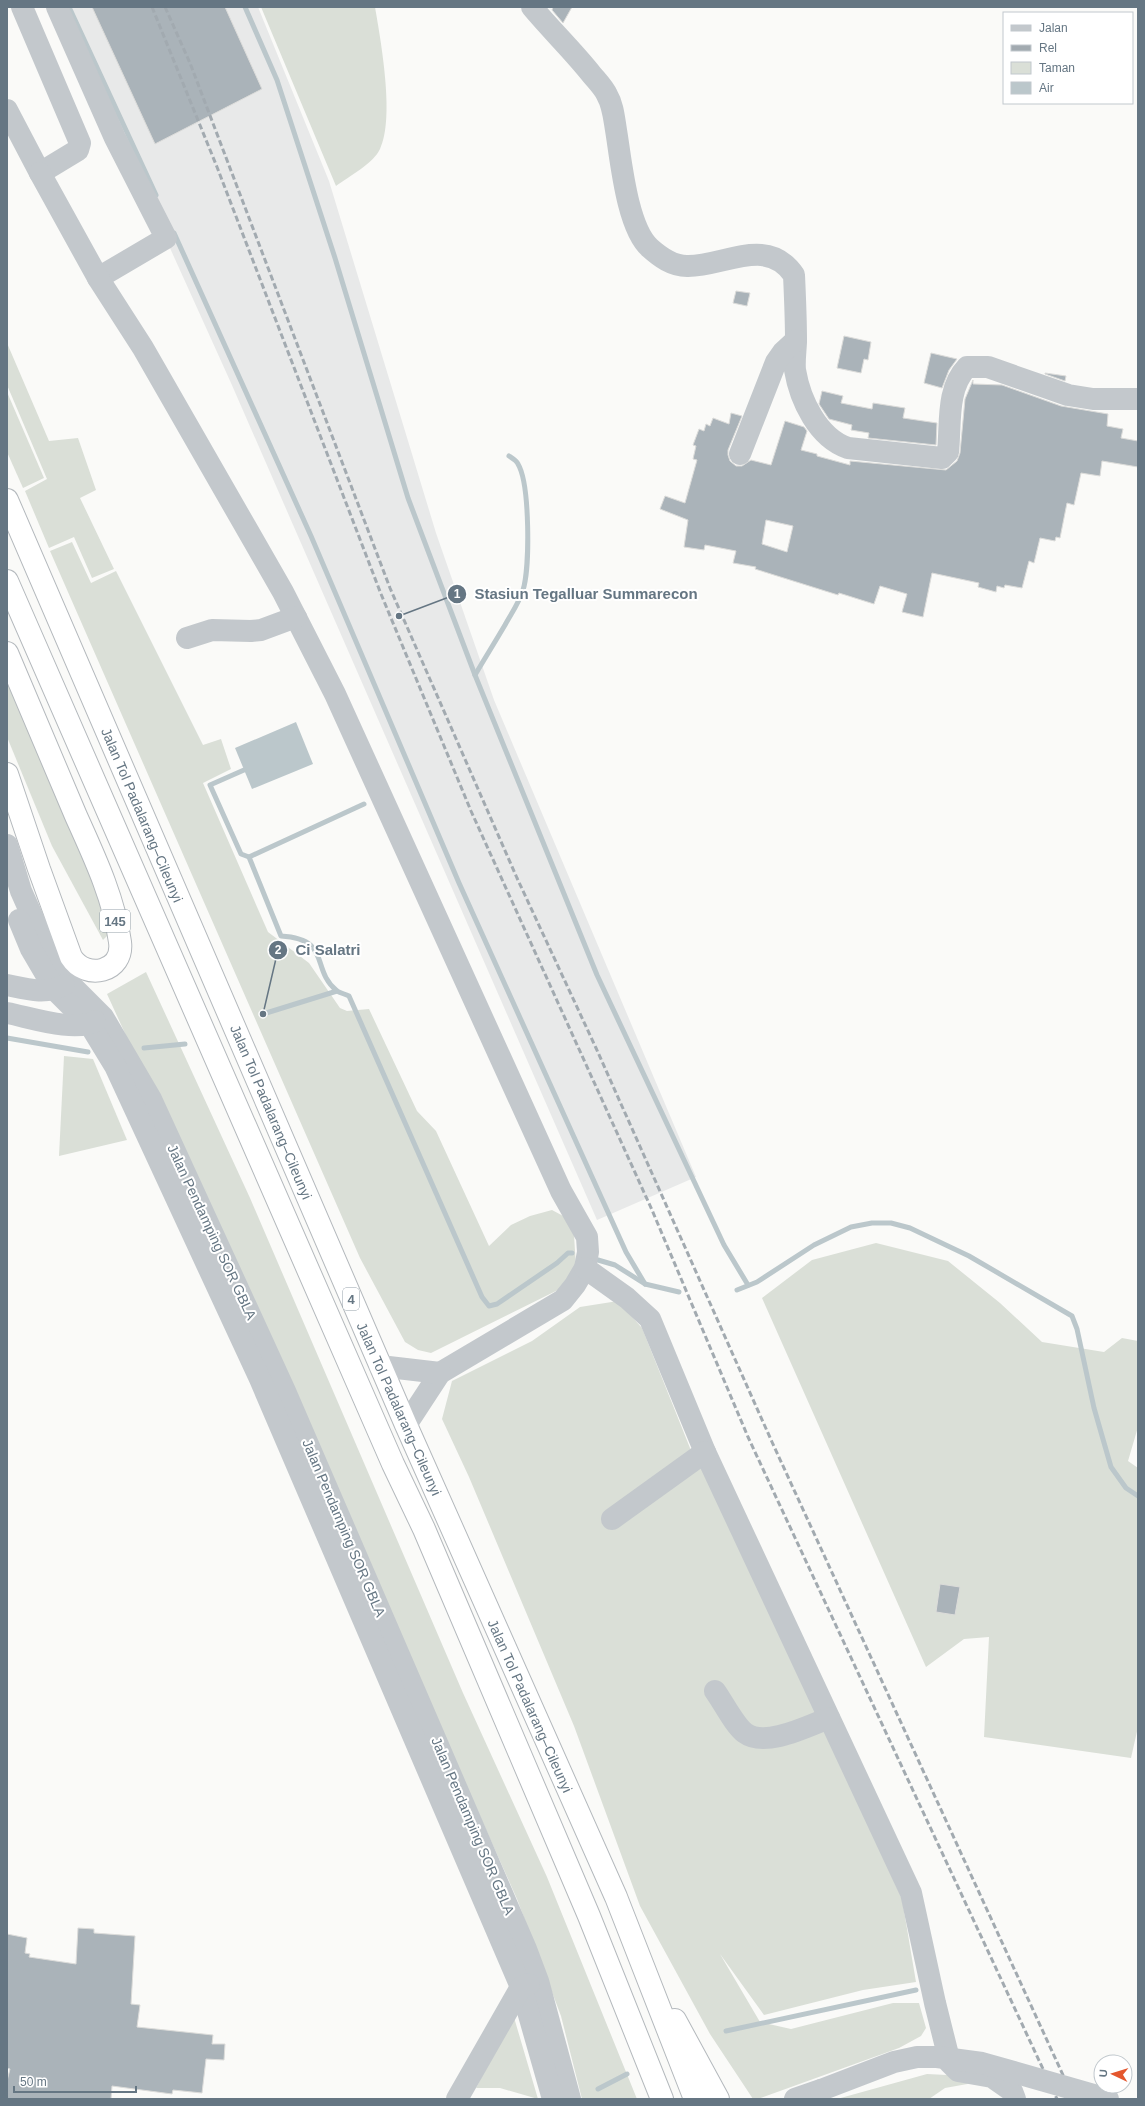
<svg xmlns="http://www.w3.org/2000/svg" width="1145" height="2106" viewBox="0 0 1145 2106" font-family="Arial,sans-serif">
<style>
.built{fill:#e8e9e9}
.green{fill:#dadfd7}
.water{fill:#bbc7cb}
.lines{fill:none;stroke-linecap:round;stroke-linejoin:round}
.stream{stroke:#bbc7cb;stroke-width:5}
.building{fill:#aab3b9;stroke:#dcdcda;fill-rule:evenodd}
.highway-casing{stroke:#b4b9bd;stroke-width:24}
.minor{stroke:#c3c8cc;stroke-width:22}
.highway{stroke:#fff;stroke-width:22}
.rail{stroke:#a2aab0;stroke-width:3;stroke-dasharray:6 3;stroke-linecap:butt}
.minor-bridge{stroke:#c3c8cc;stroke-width:22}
.labels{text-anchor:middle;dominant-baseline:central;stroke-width:4;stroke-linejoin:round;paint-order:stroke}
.shield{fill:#fff;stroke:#939fa8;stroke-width:1}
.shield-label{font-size:13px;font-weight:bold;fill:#657683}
.street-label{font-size:14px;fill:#657683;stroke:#fff}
.leader{fill:none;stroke:#657683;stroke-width:1.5}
.callout-dot{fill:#657683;stroke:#fff;stroke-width:1.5}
.mark-label{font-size:12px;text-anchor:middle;font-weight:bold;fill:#fff}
.callout-label{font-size:15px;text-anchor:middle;font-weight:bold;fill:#657683;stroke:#fff;stroke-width:4;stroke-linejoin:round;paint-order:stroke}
</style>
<rect width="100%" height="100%" fill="#fafaf8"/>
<polygon class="built" points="61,7 258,7 329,181 436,533 494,700 696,1177 597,1220 231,383"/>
<g class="green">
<path d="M261 7H375C381 42 395 118 380 149 374 163 348 177 336 186Z"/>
<polygon points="7,343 49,441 78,438 96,490 80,498 114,569 92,578 74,537 49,548 25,491 47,479 7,385"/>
<polygon points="7,392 44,478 23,488 7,452"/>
<polygon points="72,542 91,583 116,571 203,745 221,739 231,769 203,783 268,932 309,963 340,1008 347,1011 369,1009 417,1111 436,1131 489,1246 511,1225 530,1216 552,1210 565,1217 574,1235 576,1267 558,1290 431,1353 418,1350 405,1342 360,1258 50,551"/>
<polygon points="7,673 102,901 108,935 103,940 52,846 7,737"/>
<polygon points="146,972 250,1198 463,1693 547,1877 637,2099 582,2099 561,2016 517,1899 335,1492 107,994"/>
<polygon points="64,1056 93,1059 127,1140 59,1156"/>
<polygon points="876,1243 948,1261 1000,1303 1042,1342 1104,1352 1122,1338 1138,1341 1138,1427 1128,1461 1138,1468 1138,1727 1131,1758 984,1737 989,1637 964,1639 926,1667 762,1298 812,1260"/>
<polygon points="618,1301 642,1328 690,1448 733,1526 902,1899 916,1982 863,1990 764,2015 720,1954 760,2022 791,2029 893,2003 919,2003 926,2028 921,2036 899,2048 758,2099 753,2099 710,2034 640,1906 574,1726 469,1477 442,1419 452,1381 532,1341 580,1307"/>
<polygon points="513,2014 538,2099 500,2088 476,2088"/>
<polygon points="927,2074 947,2075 973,2083 945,2088 929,2099 837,2099"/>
</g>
<polygon class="water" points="296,722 313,764 252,789 235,748"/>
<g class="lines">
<g class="stream">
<polyline points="69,7 156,195"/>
<polyline points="245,7 277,80 335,258 408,498 475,675 597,975 724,1245 748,1285"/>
<polyline points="174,233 311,536 459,883 626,1252 645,1284"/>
<path d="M475 675C485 658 495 642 505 625 511 614 519 603 523 590 530 568 530 484 518 464 517 461 512 458 509 456"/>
<polyline points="244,770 210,785 241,854 249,857"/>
<path d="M364 804 249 857 281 936C332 939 310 969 337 991 340 993 345 994 349 996L482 1297 489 1306 497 1304 557 1263 568 1253H572"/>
<polyline points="263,1014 337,991"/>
<polyline points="7,1038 88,1052"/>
<polyline points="144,1048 185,1044"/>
<polyline points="598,1260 615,1265 645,1284 679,1292"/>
<polyline points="737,1290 757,1282 814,1245 851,1227 872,1223 891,1223 910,1228 969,1256 1072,1316 1077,1329 1094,1408 1111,1467 1126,1488 1138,1496"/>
<polyline points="726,2031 916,1990"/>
<polyline points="598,2089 627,2074"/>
</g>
</g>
<g class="building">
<polygon points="92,7 225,7 262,89 155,144"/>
<polygon points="553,7 572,7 563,23 552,10"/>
<polygon points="736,291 750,293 747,306 733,303"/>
<polygon points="844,336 871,342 868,360 864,359 861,373 837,368"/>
<polygon points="931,353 957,359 949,370 942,388 924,383"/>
<polygon points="1045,373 1066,376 1065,381 1045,374"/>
<path d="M973 380V384L1002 385 1061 406 1108 414 1107 426 1123 429 1121 438 1138 441V467L1102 461 1100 476 1081 473 1074 505 1067 503 1060 538 1056 537 1055 541 1040 538 1034 563 1029 561 1022 588 1005 585 1004 588 997 586 996 592 978 587 979 583 932 573 923 617 902 612 907 594 880 586 874 604 839 593 838 595 755 569 756 567 733 563 736 551 705 545 704 550 684 547 688 520 660 509 665 496 685 503 697 460 693 459 696 446 693 445 699 429 704 431 706 424 710 426 713 418 729 424 731 413 742 416 728 450V455L730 461 736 466H742L751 460 771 465 785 421 804 427 807 431 801 450 817 454V456L850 465V461L946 470 957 461 960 453 965 399ZM766 520 793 526 787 552 762 544Z"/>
<polygon points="822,391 843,396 841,403 872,409 873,403 905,408 903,418 937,423 936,445 868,438 869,433 851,430 852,425 829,419 819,404"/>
<polygon points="940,1584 960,1587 955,1615 936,1612"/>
<polygon points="78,1928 94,1929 94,1933 135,1936 131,2004 140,2005 137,2027 213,2035 212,2044 225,2044 224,2060 206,2059 202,2093 173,2090 172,2094 112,2086 111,2099 7,2099 7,2081 10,2069 7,2068 7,1934 27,1938 25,1953 30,1954 29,1957 76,1964"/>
</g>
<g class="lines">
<defs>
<g id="highway">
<polyline points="7,500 406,1425 616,1897 695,2099"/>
<polyline points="7,581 393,1464 424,1529 589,1916 662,2099"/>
<path d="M7 653C30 708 53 762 76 816 94 856 114 898 120 942 124 972 86 981 71 957L39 869 7 774"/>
<polyline points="675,2020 718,2099"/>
</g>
</defs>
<use href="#highway" class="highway-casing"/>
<g class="minor">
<polyline points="57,7 115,138 166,238 98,278"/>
<path d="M532 7C552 31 574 52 592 75 597 81 604 88 607 95 613 105 614 118 616 130 621 160 627 228 650 248 660 257 672 266 687 266 723 267 767 235 794 275 795 297 796 318 796 340 796 349 794 360 795 370 800 400 818 438 848 448L942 458 948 452C951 424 946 389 967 367H988L1068 395 1093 399H1138"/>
<polyline points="7,110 40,173 78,150 80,143 22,7"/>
<polyline points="40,173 98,278 143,348 283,592 335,694 561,1191 587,1237 588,1252 585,1268 575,1285 563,1300 440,1373 406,1425"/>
<polyline points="740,454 776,362 783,352 796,340"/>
<polyline points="187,638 212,630 251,631 261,630 296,617"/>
<polyline points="7,845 21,891 41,936 55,962 68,982 103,1017 151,1099 285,1391 526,1949 538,1981 570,2099"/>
<polyline points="19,920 31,949 55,990 90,1025 115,1066 260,1379 521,1987 553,2099"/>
<path d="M7 985C26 989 46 995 64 985"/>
<path d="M7 1013C29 1017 76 1033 95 1021"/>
<polyline points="585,1268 627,1298 650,1319 705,1452 911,1893 935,2003 950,2063 958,2071 992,2077 1012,2091 1015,2099"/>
<polyline points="380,1366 440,1373"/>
<polyline points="612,1519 705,1452"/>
<path d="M715 1691C723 1702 735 1726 745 1733 765 1748 808 1726 829 1718"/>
<polyline points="457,2099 521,1987 529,1984"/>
<polyline points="795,2099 821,2090"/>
</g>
<use href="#highway" class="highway"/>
<g class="rail">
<polyline points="152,7 217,167 381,594 471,811 652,1210 748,1437 1057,2099"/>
<polyline points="165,7 190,63 390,588 517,878 596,1048 772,1442 1074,2099"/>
</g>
<polyline class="minor-bridge" points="821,2090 894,2062 917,2057 937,2057 982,2063 1108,2099"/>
</g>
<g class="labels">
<g class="shield">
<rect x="100" y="910" width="30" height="22" rx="3"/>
<rect x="343" y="1288" width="16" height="22" rx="3"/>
</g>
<g class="shield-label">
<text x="115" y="921">145</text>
<text x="351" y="1299">4</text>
</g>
<g class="street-label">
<text transform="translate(142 815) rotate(67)">Jalan Tol Padalarang–Cileunyi</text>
<text transform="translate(271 1112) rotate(67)">Jalan Tol Padalarang–Cileunyi</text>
<text transform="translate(212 1232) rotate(65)">Jalan Pendamping SOR GBLA</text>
<text transform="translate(399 1409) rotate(66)">Jalan Tol Padalarang–Cileunyi</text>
<text transform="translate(344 1528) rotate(67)">Jalan Pendamping SOR GBLA</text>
<text transform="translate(530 1706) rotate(66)">Jalan Tol Padalarang–Cileunyi</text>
<text transform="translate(473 1826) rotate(67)">Jalan Pendamping SOR GBLA</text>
</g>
</g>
<path class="leader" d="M399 616L457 594M263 1014L278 950"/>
<g class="callout-dot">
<circle cx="399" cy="616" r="4"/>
<circle cx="263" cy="1014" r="4"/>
<circle cx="457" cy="594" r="10"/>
<circle cx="278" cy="950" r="10"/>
</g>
<g class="mark-label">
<text x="457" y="598">1</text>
<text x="278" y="954">2</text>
</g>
<g class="callout-label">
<text x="586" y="599">Stasiun Tegalluar Summarecon</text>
<text x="328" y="955">Ci Salatri</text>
</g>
<rect width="1145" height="2106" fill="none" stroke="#657683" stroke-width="16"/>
<rect x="1003" y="12" width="130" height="92" fill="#ffffff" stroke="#c1c8cd"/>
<rect x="1011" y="25" width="20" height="6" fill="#c3c8cc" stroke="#c1c8cd"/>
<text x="1039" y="32" font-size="12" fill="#657683">Jalan</text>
<rect x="1011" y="45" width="20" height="6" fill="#a2aab0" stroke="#c1c8cd"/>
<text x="1039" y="52" font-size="12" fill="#657683">Rel</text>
<rect x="1011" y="62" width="20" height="12" fill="#dadfd7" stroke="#c1c8cd"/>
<text x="1039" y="72" font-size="12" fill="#657683">Taman</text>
<rect x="1011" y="82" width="20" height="12" fill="#bbc7cb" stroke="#c1c8cd"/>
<text x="1039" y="92" font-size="12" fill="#657683">Air</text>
<g transform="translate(1113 2074) rotate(274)"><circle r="19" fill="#ffffff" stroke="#c1c8cd"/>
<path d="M0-3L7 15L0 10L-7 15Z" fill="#e4572e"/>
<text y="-6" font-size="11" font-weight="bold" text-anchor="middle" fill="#657683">U</text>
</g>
<path d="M14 2086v6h122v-6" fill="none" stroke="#657683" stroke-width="2"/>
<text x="20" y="2086" font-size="12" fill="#657683" stroke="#ffffff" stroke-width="3" paint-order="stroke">50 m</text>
</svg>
